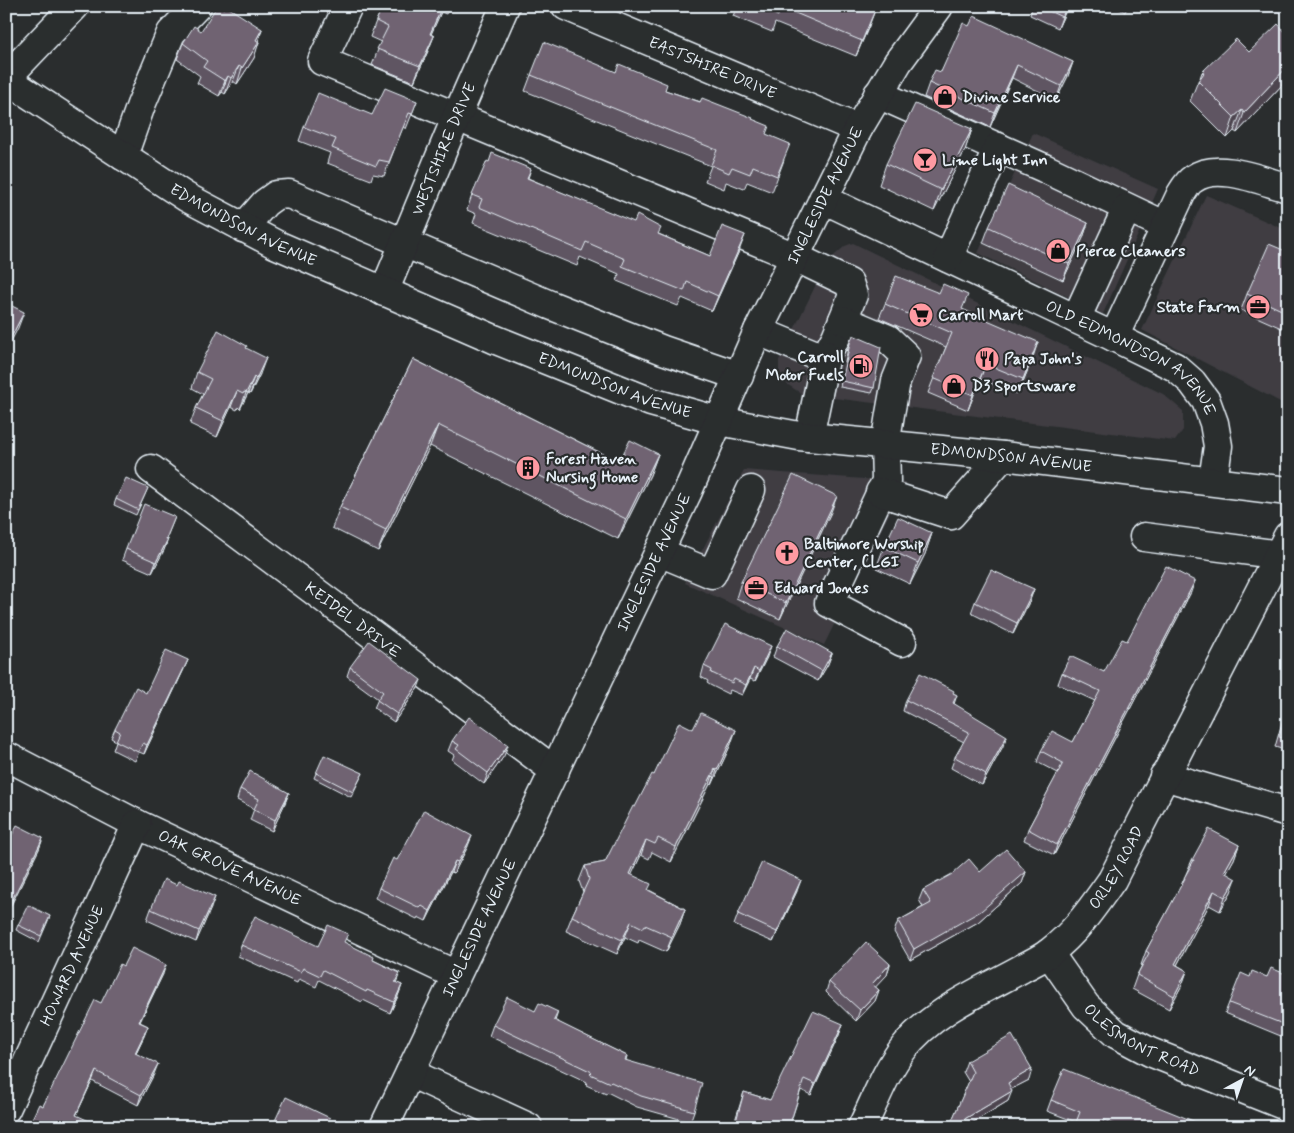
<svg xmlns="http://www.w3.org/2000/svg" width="1294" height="1133" viewBox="0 0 1294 1133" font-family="Mynerve,sans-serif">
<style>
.built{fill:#3f3d42}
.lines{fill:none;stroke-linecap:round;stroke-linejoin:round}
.minor-casing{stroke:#e8f1f8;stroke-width:31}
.major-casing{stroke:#e8f1f8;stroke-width:31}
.minor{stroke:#2a2d2e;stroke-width:28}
.major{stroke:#2a2d2e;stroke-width:28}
.wall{fill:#5f5562;stroke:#e8f1f8}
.shaded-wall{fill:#4e4550;stroke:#e8f1f8}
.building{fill:#6f6372;stroke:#e8f1f8}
.labels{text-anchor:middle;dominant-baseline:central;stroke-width:4.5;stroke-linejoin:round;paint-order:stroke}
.street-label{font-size:16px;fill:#e8f1f8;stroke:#2a2d2e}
.poi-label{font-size:16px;font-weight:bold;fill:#e8f1f8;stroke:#2a2d2e;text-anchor:start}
</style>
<rect width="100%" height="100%" fill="#2a2d2e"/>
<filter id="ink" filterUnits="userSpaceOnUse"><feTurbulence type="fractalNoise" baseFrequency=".02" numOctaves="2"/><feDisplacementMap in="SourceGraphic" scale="10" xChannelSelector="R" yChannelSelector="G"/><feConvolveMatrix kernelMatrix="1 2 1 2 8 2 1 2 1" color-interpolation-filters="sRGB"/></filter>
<g filter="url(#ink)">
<g class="built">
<polygon points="1033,133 1158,189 1103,314 978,253"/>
<polygon points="1206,195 1288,231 1288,406 1142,330"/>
<polygon points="853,243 1163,394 1183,411 1183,430 1175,441 802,394 779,379 779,360 827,262 845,246"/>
<polygon points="744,470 905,482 824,645 685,583"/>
</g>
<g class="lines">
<defs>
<g id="minor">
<polyline points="348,6 322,61 795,257 849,283 853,295 836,337 826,355 814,354 758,331"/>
<path id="s1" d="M566 6 858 129"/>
<polyline points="6,78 75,6"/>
<polyline points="878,94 1044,168 1166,226"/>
<polyline points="123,156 141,105 171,33 197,6"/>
<path id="s2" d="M823 199 1114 337 1175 367 1192 382 1206 401 1214 423 1218 446 1213 481"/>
<polyline points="243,228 265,203 276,195 289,194 550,305 663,350 739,376"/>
<polyline points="948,258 998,147"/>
<path id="s3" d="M384 292 456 118 505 6"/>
<polyline points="1076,319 1127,208"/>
<polyline points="843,320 888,339 906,356 896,381 890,414 885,445 886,481 829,603 902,642"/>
<path d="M1114 337 1181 194C1184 189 1188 182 1193 179 1217 161 1262 181 1288 188"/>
<polyline points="809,437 826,355"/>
<path id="s4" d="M151 469 555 771"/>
<polyline points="880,492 951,515 1003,456"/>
<polyline points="1144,537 1288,556"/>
<polyline points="659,552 712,574 751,490"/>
<path id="s5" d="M6 756 137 824 456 975"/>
<polyline points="1164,776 1288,812"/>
<path id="s6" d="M1049 953 1086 1006 1116 1034 1150 1052 1288 1107"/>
<polyline points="410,1073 528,1127"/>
<path id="s7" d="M6 1109 137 824"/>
<path id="s8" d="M862 1127C875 1101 885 1072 903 1049 931 1012 981 991 1021 969 1031 963 1042 959 1050 952 1076 932 1093 907 1112 880L1288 536"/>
</g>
<g id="major">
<path id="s9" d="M6 79 186 197 275 244 494 339 651 402 719 421 799 436 1003 456 1288 491"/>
<path id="s10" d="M384 1127 688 491 758 331 858 129 898 62 939 6"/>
</g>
</defs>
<use href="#minor" class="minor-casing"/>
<use href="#major" class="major-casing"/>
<use href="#minor" class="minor"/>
<use href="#major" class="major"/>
</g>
<g class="wall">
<polygon points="383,6 450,6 446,14 441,12 431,34 434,36 428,51 414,82 372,65 381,42 370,37 376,21"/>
<polygon points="737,6 865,6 869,26 856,56 775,23 772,32 733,16"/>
<polygon points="1033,6 1068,6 1058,28 1030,15"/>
<polygon points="1114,6 1128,6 1125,12"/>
<polygon points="969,26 1073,62 1068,76 1056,100 1012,78 990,127 924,97 929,83 941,72"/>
<polygon points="262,29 254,58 237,84 233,81 225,94 222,92 219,96 197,83 200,76 177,59 183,43 201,31"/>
<polygon points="1288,35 1288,88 1282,85 1237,133 1234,131 1227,138 1190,101 1198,81 1200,78 1202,72"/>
<polygon points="616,72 665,90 752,119 766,135 784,160 772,192 747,182 744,189 726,182 724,189 705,181 711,166 525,91 531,75"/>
<polygon points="417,101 406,129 403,127 384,176 373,174 371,180 327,163 330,153 299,141 304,127 372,115"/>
<polygon points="972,129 965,150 934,211 879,185 886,164"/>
<polygon points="531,169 528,178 710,256 739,251 712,311 682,298 678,306 617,281 619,274 580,257 577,266 473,223 476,214 467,210 472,195"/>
<polygon points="1088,223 1083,238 1063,280 983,243 989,227"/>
<polygon points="1288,252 1288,331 1241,310 1247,294"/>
<polygon points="885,304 962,310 1033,357 1018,394 980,379 968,410 928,393 946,347 879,318"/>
<polygon points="850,343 874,388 872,393 840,387 848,348"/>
<polygon points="246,348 260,374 250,394 248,393 240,409 238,407 237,410 231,407 217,437 190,424 196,408 203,394 192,388 197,372"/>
<polygon points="413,359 619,462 658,454 650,475 618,539 430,446 378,551 332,528 340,507"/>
<polygon points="148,488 136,515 114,505 116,499"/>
<polygon points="831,512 780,619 736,598 741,582"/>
<polygon points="175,517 166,539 168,539 164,550 152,573 122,560 126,549"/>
<polygon points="932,533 925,554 910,584 876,568 884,547"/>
<polygon points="1034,589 1030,600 1013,634 971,613 975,602"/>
<polygon points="1191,592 1054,855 1024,840 1028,829 1058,773 1037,762 1041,751 1073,742 1095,701 1058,684 1062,673 1104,672 1127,641"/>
<polygon points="777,646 832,653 828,664 818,681 773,657"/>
<polygon points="767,657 755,681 750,679 742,695 730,690 728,694 710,685 707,683 708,681 701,677 704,666"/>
<polygon points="188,660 184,669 144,754 139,752 135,761 113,750 116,741 111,738 115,729 146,693"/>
<polygon points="350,667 418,688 394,722 374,708 378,699 347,676"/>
<polygon points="953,693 957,695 954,704 1003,746 982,785 951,768 955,757 964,742 903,711 906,700"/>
<polygon points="1288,701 1288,751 1275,747"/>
<polygon points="693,729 731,744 712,785 710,784 671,862 652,852 649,859 641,855 631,875 649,890 685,909 680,924 666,952 639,940 638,943 625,937 617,954 566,931 572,916 583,892 579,881 585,866 605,862 654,775"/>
<polygon points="452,741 504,756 484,784 452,760 454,755 448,751"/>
<polygon points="316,773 363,773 351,797 314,778"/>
<polygon points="240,789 289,793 285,803 272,831 250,820 254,809 237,800"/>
<polygon points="12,835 43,838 39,849 8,911 6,910 6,843"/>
<polygon points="1239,845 1234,859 1226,873 1231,892 1220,911 1209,905 1177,965 1187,971 1182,985 1169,1009 1132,989 1137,975 1142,965 1141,965 1146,951 1180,888 1192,860"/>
<polygon points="468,846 454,873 451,872 426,921 418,917 417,919 375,898 379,888 397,860"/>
<polygon points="980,872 1026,872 1022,883 978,922 910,960 894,932 898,921 923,907 919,900 923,890"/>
<polygon points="177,885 211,908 196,942 147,920 151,909"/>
<polygon points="797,891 773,942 734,925 738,914"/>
<polygon points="1288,896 1288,906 1285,906"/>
<polygon points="50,916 39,942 16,930 18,925"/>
<polygon points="345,943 373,960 400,973 396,983 402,985 398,996 390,1013 363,1000 362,1002 319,980 316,987 299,979 297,983 238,956 241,945 318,946"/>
<polygon points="890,964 887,975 875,987 879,990 875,1001 856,1021 826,992 829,982"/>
<polygon points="163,974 140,1022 148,1026 144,1036 136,1053 154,1074 138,1105 92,1081 76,1115 43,1106 101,1003"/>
<polygon points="1288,975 1288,1039 1225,1013 1229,1003 1250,977 1267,977"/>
<polygon points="535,1011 558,1012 555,1021 627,1056 626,1060 694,1111 690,1122 637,1107 607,1092 606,1094 586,1085 587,1082 489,1036 493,1025"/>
<polygon points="843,1024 839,1035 811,1095 801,1090 789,1127 733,1127 744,1092 770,1100"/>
<polygon points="967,1061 1029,1080 1011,1089 1008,1101 965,1127 949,1127 969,1082 963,1072"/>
<polygon points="1051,1100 1208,1127 1074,1127 1076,1122 1047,1111"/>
</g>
<g class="shaded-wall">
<polygon points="442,6 443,6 441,12 424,50 430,34"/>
<polygon points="1067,6 1068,6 1058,28 1062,17"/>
<polygon points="875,10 869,26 856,56 862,41"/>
<polygon points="262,29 257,45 256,40"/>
<polygon points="434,36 428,51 414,82 420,66"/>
<polygon points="259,42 254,58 237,84 242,68"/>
<polygon points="1073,62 1068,76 1056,100 1061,86"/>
<polygon points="1017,65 1012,78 990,127 995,113"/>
<polygon points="239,66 233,81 225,94 231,78"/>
<polygon points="1288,66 1288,68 1282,85 1237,133 1244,113"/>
<polygon points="228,76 222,92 219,96 225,81"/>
<polygon points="1242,110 1234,131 1227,138 1234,117"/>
<polygon points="972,129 965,150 934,211 941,190"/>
<polygon points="1088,223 1083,238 1063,280 1069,264"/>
<polygon points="745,235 739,251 712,311 718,296"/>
<polygon points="24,312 18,328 6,351 6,347"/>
<polygon points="1038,342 1033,357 1018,394 1023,379"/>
<polygon points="266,358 260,374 250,394 256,379"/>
<polygon points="986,364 980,379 968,410 973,395"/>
<polygon points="254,377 248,393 240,409 246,393"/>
<polygon points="237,391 231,407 217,437 223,421"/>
<polygon points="438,425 430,446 378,551 386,530"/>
<polygon points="658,454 650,475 618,539 626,519"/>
<polygon points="837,496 831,512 780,619 786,603"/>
<polygon points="932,533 925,554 910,584 918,563"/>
<polygon points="168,539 164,550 152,573 156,562"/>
<polygon points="1195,581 1191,592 1054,855 1057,845"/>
<polygon points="1034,589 1030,600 1013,634 1017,623"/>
<polygon points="771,646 767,657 755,681 759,671"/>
<polygon points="832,653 828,664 818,681 822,671"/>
<polygon points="188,660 184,669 144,754 147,745"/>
<polygon points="754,668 750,679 742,695 746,685"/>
<polygon points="421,680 418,688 394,722 397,714"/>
<polygon points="736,730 731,744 712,785 717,770"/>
<polygon points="1007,736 1003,746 982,785 986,774"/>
<polygon points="508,745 504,756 484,784 488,773"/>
<polygon points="715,769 710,784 671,862 676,847"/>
<polygon points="289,793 285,803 272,831 275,820"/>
<polygon points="472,836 468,846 454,873 458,862"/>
<polygon points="43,838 39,849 8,911 12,900"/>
<polygon points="646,840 641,855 625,889 630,874"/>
<polygon points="1239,845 1234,859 1219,886 1224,872"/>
<polygon points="455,861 451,872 426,921 430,911"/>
<polygon points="1026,872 1022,883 978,922 910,960 914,949"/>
<polygon points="1236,879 1231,892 1220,911 1225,897"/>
<polygon points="801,880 797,891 773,942 777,932"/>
<polygon points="1214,891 1209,905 1170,978 1175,964"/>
<polygon points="215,897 211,908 196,942 199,931"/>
<polygon points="685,909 680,924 666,952 672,937"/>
<polygon points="631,922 625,937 617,954 622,940"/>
<polygon points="890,964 887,975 868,995 872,984"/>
<polygon points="166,965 163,974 135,1031 139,1022"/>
<polygon points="1187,971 1182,985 1169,1009 1174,996"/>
<polygon points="402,985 398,996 390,1013 394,1002"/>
<polygon points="879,990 875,1001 856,1021 860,1010"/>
<polygon points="843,1024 839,1035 811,1095 815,1084"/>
<polygon points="148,1026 144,1036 131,1063 135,1053"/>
<polygon points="158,1064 154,1074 138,1105 141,1095"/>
<polygon points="1032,1069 1029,1080 1004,1093 1008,1083"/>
<polygon points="96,1071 92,1081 72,1124 76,1115"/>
<polygon points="1012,1091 1008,1101 965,1127 951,1127"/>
</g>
<g class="building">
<polygon points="217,6 219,6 224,9 226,6 262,29 256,40 259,42 242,68 239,66 231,78 228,76 225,81 203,67 207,61 183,43 194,26 201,31"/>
<polygon points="383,6 442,6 430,34 434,36 420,66 377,49 388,27 376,21"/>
<polygon points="754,6 865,6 875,10 862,41 781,7 778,16"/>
<polygon points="1038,6 1067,6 1062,17"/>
<polygon points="974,16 1073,62 1061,86 1017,65 995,113 929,83 935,70 941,72 963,23 969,26"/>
<polygon points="1278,24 1288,35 1288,66 1244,113 1242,110 1234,117 1198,81 1204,73 1202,72 1236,39 1249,52"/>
<polygon points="544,42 616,72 619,64 667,84 665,90 700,102 702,98 753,118 752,119 769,126 766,134 790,144 777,176 753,166 750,174 732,167 729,173 711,165 717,150 531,75"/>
<polygon points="385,88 417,101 412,114 409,113 389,162 379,160 376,166 332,148 336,139 304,127 318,93 372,115"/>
<polygon points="915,104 972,129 941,190 886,164"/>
<polygon points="492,153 531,169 527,178 634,222 637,215 661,228 658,234 710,256 722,226 745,235 718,296 687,282 684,291 622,266 625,259 586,242 582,251 479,207 482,199 472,195 487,161 489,162"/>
<polygon points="1008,185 1088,223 1069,264 989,227"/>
<polygon points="1269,244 1288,252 1288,313 1247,294"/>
<polygon points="896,276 939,293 943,284 968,295 962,309 1038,342 1023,379 986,364 973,395 933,378 952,333 885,304"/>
<polygon points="6,303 24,312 6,347"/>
<polygon points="218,330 247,346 246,348 266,358 256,379 254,377 246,393 244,392 243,394 237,391 223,421 196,408 211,379 197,372"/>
<polygon points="853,335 881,347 874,388 842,381 850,343"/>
<polygon points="413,359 619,462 630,440 658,454 626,519 438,425 386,530 340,507"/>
<polygon points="793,475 837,496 786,603 741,582"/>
<polygon points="126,478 148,488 138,510 116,499"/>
<polygon points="144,504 175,517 166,539 168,539 156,562 126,549"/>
<polygon points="898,517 932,533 918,563 884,547"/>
<polygon points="1166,566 1195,581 1057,845 1028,829 1063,763 1041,751 1052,731 1073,742 1100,691 1062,673 1070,656 1104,672 1122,639 1127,641"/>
<polygon points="991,570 1034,589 1017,623 975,602"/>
<polygon points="725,624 771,646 759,671 754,668 746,685 734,679 732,683 714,674 711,673 712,670 704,666"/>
<polygon points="787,628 832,653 822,671 777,646"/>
<polygon points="369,641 421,680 397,714 377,700 383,692 350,667"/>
<polygon points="166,650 188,660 147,745 143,743 138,752 116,741 120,732 115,729 136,687 146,693"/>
<polygon points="920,673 954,691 953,693 957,695 953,703 1007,736 986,774 955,757 969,732 906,700"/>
<polygon points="1288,704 1288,739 1279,737"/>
<polygon points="701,713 736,730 717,770 715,769 676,847 658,838 655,844 646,840 630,874 651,884 648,890 685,909 672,937 645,925 643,928 631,922 622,940 572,916 589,879 585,866 605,862 633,806 635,807 652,774 654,775 679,722 693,729"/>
<polygon points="469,717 508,745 488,773 456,749 459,745 452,741"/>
<polygon points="324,755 363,773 353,792 316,773"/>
<polygon points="250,771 289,793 275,820 254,809 259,799 240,789"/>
<polygon points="424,810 472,836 458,862 455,861 430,911 422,906 420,908 379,888 393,858 397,860"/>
<polygon points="17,825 43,838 12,900 6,897 6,843 10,834 12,835"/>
<polygon points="1209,829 1239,845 1224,872 1236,879 1225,897 1214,891 1175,964 1187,971 1174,996 1137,975 1149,953 1146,951 1185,878 1184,878 1194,860 1192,860"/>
<polygon points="1006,849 1026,872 981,911 914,949 898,921 931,903 923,890 952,874 969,859 980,872"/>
<polygon points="762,862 801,880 777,932 738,914"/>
<polygon points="164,879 177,885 179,881 215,897 199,931 151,909"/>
<polygon points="28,905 50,916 41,936 18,925"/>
<polygon points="255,916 318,946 328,925 348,934 344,942 374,957 373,960 400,973 395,982 402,985 394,1002 367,990 366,992 323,970 320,976 303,968 301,972 241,945"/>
<polygon points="866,942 890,964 872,984 879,990 860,1010 829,982"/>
<polygon points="132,948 166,965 139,1022 148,1026 135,1053 158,1064 141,1095 96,1071 76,1115 102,1127 28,1127 39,1104 43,1106 95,1000 101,1003 120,964 123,966"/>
<polygon points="1271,968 1288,975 1288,1026 1229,1003 1241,973 1250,977 1252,971 1267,977"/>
<polygon points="507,997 535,1011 539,1003 558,1012 554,1020 627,1056 625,1060 702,1083 694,1111 641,1096 611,1082 610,1083 590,1074 592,1072 493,1025"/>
<polygon points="813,1011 843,1024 815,1084 804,1079 789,1127 742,1127 735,1125 744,1092 770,1100"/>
<polygon points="1012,1035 1032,1069 1008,1083 1012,1091 951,1127 949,1127 973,1072 967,1061"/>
<polygon points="1064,1069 1208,1127 1120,1127 1104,1120 1101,1127 1080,1127 1075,1125 1080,1112 1051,1100"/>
<polygon points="286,1097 330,1118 328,1122 334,1125 333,1127 272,1127"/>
<polygon points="930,1123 939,1127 928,1127"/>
</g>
</g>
<defs>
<symbol id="shop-disc" viewBox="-11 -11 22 22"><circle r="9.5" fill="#ff9aa2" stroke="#2a2d2e"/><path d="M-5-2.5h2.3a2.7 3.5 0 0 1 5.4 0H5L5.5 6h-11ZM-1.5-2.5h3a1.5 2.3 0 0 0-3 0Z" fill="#111"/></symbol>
<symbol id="bar-disc" viewBox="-11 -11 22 22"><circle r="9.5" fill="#ff9aa2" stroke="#2a2d2e"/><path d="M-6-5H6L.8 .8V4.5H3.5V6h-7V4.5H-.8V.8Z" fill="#111"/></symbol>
<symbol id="office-disc" viewBox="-11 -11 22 22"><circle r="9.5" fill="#ff9aa2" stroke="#2a2d2e"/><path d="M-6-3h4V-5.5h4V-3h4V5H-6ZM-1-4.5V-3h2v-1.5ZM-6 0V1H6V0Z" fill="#111"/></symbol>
<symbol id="supermarket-disc" viewBox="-11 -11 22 22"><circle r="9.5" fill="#ff9aa2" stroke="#2a2d2e"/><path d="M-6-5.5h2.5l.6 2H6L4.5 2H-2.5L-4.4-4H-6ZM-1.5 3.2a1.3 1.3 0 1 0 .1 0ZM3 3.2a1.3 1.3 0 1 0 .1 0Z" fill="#111"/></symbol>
<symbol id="restaurant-disc" viewBox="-11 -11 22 22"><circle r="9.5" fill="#ff9aa2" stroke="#2a2d2e"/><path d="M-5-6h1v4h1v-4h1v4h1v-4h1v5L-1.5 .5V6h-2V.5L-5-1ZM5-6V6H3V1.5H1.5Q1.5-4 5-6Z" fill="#111"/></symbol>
<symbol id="fuel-disc" viewBox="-11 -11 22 22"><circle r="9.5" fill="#ff9aa2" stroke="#2a2d2e"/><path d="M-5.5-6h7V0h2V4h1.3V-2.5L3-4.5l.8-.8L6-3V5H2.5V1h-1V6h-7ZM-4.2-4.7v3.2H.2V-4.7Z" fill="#111"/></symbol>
<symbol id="building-disc" viewBox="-11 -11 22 22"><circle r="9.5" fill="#ff9aa2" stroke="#2a2d2e"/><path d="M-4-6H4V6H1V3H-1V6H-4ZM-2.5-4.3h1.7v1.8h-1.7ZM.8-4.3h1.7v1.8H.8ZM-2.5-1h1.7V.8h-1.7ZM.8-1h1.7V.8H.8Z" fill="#111"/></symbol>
<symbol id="church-disc" viewBox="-11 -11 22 22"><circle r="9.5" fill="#ff9aa2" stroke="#2a2d2e"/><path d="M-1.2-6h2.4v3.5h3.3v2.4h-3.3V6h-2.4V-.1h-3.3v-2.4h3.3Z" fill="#111"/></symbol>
</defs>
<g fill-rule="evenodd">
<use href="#shop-disc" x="931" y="83" width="28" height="28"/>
<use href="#bar-disc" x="911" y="146" width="28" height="28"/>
<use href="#shop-disc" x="1044" y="237" width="28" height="28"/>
<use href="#office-disc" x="1244" y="293" width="28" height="28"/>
<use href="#supermarket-disc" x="907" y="301" width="28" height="28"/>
<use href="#restaurant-disc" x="973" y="345" width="28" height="28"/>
<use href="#fuel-disc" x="847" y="352" width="28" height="28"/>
<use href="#shop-disc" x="940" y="372" width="28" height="28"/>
<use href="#building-disc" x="514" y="454" width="28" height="28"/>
<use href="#church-disc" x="773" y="539" width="28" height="28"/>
<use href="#office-disc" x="742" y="574" width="28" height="28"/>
</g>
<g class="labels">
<g class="street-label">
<text stroke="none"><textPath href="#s1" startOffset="159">EASTSHIRE DRIVE</textPath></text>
<text stroke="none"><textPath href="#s3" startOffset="155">WESTSHIRE DRIVE</textPath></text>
<text stroke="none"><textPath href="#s10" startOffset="1031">INGLESIDE AVENUE</textPath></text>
<text stroke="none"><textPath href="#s9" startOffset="279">EDMONDSON AVENUE</textPath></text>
<text stroke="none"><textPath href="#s2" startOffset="349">OLD EDMONDSON AVENUE</textPath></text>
<text stroke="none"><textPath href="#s9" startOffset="684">EDMONDSON AVENUE</textPath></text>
<text stroke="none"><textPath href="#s9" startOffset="1089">EDMONDSON AVENUE</textPath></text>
<text stroke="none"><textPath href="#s10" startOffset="626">INGLESIDE AVENUE</textPath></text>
<text stroke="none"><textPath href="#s4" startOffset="252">KEIDEL DRIVE</textPath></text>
<text stroke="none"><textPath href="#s8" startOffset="374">ORLEY ROAD</textPath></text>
<text stroke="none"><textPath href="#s5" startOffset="250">OAK GROVE AVENUE</textPath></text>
<text stroke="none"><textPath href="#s10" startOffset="221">INGLESIDE AVENUE</textPath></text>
<text stroke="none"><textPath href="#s7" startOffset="158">HOWARD AVENUE</textPath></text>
<text stroke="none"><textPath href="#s6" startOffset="131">OLESMONT ROAD</textPath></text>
</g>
<g class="poi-label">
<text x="962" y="97">Divine Service</text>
<text x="942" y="160">Lime Light Inn</text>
<text x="1076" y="251">Pierce Cleaners</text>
<text x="1240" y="307" text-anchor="end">State Farm</text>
<text x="938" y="315">Carroll Mart</text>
<text x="844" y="357" text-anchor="end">Carroll<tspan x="844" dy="18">Motor Fuels</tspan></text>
<text x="1004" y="359">Papa John's</text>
<text x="972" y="386">D3 Sportsware</text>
<text x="546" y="459">Forest Haven<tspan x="546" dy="18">Nursing Home</tspan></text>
<text x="804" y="544">Baltimore Worship<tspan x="804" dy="18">Center, CLGI</tspan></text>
<text x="774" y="588">Edward Jones</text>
</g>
</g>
<rect width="1294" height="1133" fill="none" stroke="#2a2d2e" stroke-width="25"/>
<rect x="12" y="12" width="1269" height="1108" fill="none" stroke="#e8f1f8" stroke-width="2" filter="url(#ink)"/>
<g transform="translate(1242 1080) rotate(40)" stroke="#2a2d2e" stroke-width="4" paint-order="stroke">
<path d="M0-4L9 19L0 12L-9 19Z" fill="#e8f1f8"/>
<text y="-8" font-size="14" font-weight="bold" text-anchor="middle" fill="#e8f1f8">N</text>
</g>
</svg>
